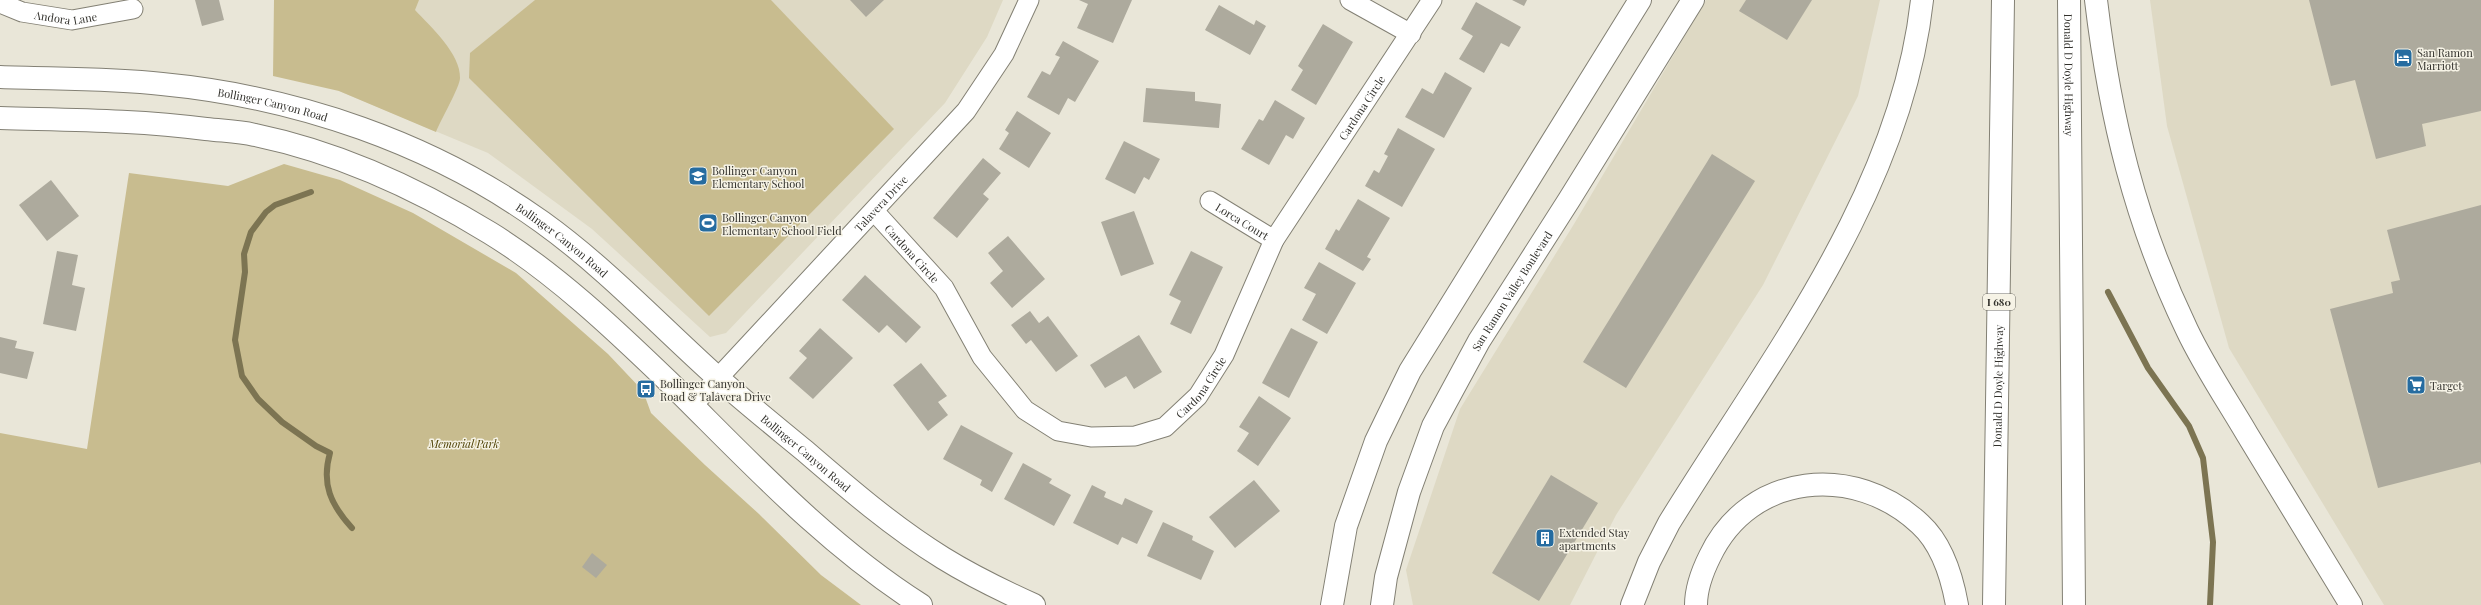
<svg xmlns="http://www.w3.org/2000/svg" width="2481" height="605" viewBox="0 0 2481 605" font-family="'Playfair Display',serif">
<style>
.built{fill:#ded9c4}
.green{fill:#c8bc8f}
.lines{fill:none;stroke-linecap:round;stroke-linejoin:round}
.stream{stroke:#7c7452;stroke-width:6}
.building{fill:#adaa9d}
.minor-casing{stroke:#838074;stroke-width:21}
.secondary-casing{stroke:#838074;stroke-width:24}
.motorway-casing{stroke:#838074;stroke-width:24}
.minor{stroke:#fff;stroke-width:19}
.secondary{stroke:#fff;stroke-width:22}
.motorway{stroke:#fff;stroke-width:22}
.labels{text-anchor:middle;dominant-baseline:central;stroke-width:3;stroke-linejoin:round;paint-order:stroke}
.shield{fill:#f6f3e6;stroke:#6d6b64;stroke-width:1}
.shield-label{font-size:10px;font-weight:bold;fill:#32312c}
.street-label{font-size:11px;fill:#32312c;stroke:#f6f3e6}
.poi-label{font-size:11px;fill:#32312c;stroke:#f6f3e6;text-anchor:start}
.park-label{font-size:11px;font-style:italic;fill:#4f4205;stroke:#f6f3e6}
</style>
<rect width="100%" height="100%" fill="#e9e6d8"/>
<g class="built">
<polygon points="358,0 1003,0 987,37 945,103 726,333 710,337 592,229 488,153 339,91"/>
<polygon points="1706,0 1880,0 1858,96 1763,285 1616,515 1570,605 1413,605 1406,570 1460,409 1574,224"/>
<polygon points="2150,0 2481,0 2481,605 2384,605 2229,348 2167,126"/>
</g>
<g class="green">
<path d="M274 0H419L415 10C430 26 461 54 460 78 460 87 440 121 436 132L339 91 273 76Z"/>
<polygon points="535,0 771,0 894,129 709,316 469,78 470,53"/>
<polygon points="284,164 340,180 413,213 516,273 608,354 643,391 651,413 705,465 759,514 821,575 861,605 0,605 0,433 87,449 129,173 228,186"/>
</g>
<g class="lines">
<g class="stream">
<path d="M311 192 275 205 266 212 251 232 244 254 245 272 235 340 242 376 258 399 282 422 316 446 330 453C321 484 331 505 352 528"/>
<polyline points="2108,292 2148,368 2189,426 2203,458 2213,542 2210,605"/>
</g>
</g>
<g class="building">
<polygon points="195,0 219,0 224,20 202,26"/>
<polygon points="850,0 884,0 866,17"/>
<polygon points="1079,0 1132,0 1113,43 1077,28 1088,4"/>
<polygon points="1512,0 1527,0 1524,6"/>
<polygon points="1746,0 1812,0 1787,40 1739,11"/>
<polygon points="2309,0 2481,0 2481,111 2422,124 2426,146 2376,159 2355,80 2331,86"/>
<polygon points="1476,2 1521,27 1509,47 1501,43 1484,73 1459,59 1473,36 1461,29"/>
<polygon points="1219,5 1254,25 1256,20 1266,26 1250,55 1205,30"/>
<polygon points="1323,24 1353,42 1316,105 1291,90 1303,70 1298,66"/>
<polygon points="1063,41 1099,61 1075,102 1068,98 1059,115 1027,97 1042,71 1050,75 1060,57 1055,55"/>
<polygon points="1445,72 1472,88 1444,138 1405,117 1422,88 1433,94"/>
<polygon points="1146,88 1195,92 1195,101 1221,104 1219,128 1143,122"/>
<polygon points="1275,100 1305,118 1293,139 1286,135 1269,165 1241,149 1259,119 1263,121"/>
<polygon points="1017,111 1051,133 1029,168 999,149 1009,133 1005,130"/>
<polygon points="1398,128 1435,149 1402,207 1365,186 1374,170 1379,173 1388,156 1384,154"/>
<polygon points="1124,141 1160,159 1149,180 1144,177 1135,194 1105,179"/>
<polygon points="1712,154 1755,181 1626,388 1583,362"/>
<polygon points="983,158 1001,173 983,194 989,199 957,238 933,218"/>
<polygon points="51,180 79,216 47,241 19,205"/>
<polygon points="1358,199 1390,218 1367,257 1371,259 1363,271 1325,249 1336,229 1339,231"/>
<polygon points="2481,205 2481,465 2480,462 2378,488 2330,309 2393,293 2391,282 2400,280 2387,230"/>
<polygon points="1134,211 1154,264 1121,276 1101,222"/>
<polygon points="1008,236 1045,279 1012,308 990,283 1003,271 988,253"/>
<polygon points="57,251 78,255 72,285 85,288 76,331 43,324"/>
<polygon points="1191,251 1223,267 1191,334 1170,324 1181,301 1169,295"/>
<polygon points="1319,262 1356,283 1327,334 1302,320 1316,294 1304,288"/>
<polygon points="865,275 921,327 906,343 887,325 879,333 842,300"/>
<polygon points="1030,311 1039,323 1048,316 1078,356 1056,372 1031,340 1026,344 1011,325"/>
<polygon points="820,328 853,358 813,399 789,378 807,358 799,351"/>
<polygon points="1291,328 1318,342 1289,398 1262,383"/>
<polygon points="1139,335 1162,372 1134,389 1126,376 1105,388 1090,365"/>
<polygon points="0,337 17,341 15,348 34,352 27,379 0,373"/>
<polygon points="921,363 947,396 938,402 948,415 928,431 893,385"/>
<polygon points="1259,396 1291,418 1258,466 1237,451 1249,433 1239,427"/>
<polygon points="961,425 1013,453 992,492 980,485 982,480 943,459"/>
<polygon points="1023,463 1052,479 1049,483 1071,495 1054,526 1004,499"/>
<polygon points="1551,475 1598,503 1539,601 1492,573"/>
<polygon points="1254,480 1280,511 1235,548 1209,517"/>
<polygon points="1092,485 1106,492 1104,497 1122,505 1125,498 1153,511 1137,544 1122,537 1118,545 1073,523"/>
<polygon points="1163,522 1193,536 1192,540 1214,551 1201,580 1147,556"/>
<polygon points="592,553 607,565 596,578 582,567"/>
</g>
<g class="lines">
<defs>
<g id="minor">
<polyline points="1350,0 1411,34"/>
<path id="s1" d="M0 3 22 12 72 20 133 9"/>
<path id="s2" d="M1210 201 1274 240"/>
<path id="s3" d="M874 211 944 288 982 357 1025 410 1058 431 1091 437 1135 436 1165 427 1198 396 1224 355 1274 240 1432 0"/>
<path id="s4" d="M692 406 966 111 1004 54 1029 0"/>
</g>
<g id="secondary">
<path id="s5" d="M0 77C54 79 109 78 162 84 297 97 432 143 542 222 606 268 660 326 718 378 746 403 776 427 805 451 849 489 893 527 943 558 972 576 1003 591 1034 605"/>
<path d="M0 118C69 120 138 120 206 129 222 131 239 131 255 135 337 152 418 189 490 233 555 273 614 329 669 382 749 461 825 544 921 605"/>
<polyline points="1332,605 1346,526 1376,441 1410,371 1640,0"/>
<path id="s6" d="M1382 605 1386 577 1409 492 1433 426 1479 341 1569 200 1693 0"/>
</g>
<g id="motorway">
<path id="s7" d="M2069 0 2074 605"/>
<path d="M2096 0C2110 118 2135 222 2187 330 2204 366 2227 400 2247 434 2282 491 2316 548 2351 605"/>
<path d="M1632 605 1649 562 1669 523C1768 362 1901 194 1922 0"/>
<path d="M1696 605C1696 589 1703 570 1710 556 1750 472 1855 463 1920 524 1942 544 1952 577 1957 605"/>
<path id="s8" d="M1994 605 2003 0"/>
</g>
</defs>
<use href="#minor" class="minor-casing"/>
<use href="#secondary" class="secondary-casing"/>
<use href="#motorway" class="motorway-casing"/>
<use href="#minor" class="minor"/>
<use href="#secondary" class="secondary"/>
<use href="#motorway" class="motorway"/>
</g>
<defs>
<symbol id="hotel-square" viewBox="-11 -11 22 22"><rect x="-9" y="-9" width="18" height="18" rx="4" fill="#266ca0" stroke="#f6f3e6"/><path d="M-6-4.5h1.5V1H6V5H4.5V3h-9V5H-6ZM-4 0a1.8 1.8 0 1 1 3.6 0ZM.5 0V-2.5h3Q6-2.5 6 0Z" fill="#fff"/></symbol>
<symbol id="school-square" viewBox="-11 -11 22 22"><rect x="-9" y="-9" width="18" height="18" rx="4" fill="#266ca0" stroke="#f6f3e6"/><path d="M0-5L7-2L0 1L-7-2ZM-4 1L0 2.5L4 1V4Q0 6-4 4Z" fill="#fff"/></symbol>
<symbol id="stadium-square" viewBox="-11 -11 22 22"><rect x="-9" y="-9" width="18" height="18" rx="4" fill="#266ca0" stroke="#f6f3e6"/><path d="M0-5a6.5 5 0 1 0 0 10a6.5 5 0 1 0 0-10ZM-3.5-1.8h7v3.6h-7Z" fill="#fff"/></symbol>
<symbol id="supermarket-square" viewBox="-11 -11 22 22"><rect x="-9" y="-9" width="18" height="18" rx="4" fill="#266ca0" stroke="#f6f3e6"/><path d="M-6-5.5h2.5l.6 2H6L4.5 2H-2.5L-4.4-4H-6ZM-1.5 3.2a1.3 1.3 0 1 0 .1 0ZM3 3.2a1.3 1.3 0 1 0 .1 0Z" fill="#fff"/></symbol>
<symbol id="bus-square" viewBox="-11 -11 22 22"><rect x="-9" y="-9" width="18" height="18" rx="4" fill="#266ca0" stroke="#f6f3e6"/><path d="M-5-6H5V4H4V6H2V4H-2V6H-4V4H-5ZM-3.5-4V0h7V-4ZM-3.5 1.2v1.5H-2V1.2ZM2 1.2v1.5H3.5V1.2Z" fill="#fff"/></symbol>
<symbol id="building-square" viewBox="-11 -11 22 22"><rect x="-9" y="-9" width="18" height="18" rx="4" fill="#266ca0" stroke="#f6f3e6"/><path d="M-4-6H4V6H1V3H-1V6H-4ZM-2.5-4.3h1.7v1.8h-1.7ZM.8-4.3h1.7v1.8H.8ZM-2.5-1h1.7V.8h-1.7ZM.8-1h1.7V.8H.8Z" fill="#fff"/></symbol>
</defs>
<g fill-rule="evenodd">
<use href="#hotel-square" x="2392" y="47" width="22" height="22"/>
<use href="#school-square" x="687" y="165" width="22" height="22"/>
<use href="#stadium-square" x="697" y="212" width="22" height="22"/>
<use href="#supermarket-square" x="2405" y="374" width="22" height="22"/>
<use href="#bus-square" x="635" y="378" width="22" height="22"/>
<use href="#building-square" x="1534" y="527" width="22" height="22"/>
</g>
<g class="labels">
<rect class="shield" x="1983" y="294" width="32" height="16" rx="3"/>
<g class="shield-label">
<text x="1999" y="302">I 680</text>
</g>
<g class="street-label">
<text stroke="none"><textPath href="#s1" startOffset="68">Andora Lane</textPath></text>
<text stroke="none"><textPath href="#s7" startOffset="75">Donald D Doyle Highway</textPath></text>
<text stroke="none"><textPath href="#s5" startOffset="275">Bollinger Canyon Road</textPath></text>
<text stroke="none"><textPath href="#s3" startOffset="777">Cardona Circle</textPath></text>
<text stroke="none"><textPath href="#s4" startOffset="277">Talavera Drive</textPath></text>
<text stroke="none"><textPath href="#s2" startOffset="38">Lorca Court</textPath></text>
<text stroke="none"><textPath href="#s5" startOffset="598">Bollinger Canyon Road</textPath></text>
<text stroke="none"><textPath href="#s3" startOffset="57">Cardona Circle</textPath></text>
<text stroke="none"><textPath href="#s6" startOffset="343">San Ramon Valley Boulevard</textPath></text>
<text stroke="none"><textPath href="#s3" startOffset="453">Cardona Circle</textPath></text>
<text stroke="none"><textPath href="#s8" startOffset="219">Donald D Doyle Highway</textPath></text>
<text stroke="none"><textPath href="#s5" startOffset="922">Bollinger Canyon Road</textPath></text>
</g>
<g class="poi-label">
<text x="2417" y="52">San Ramon<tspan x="2417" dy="13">Marriott</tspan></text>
<text x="712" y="170">Bollinger Canyon<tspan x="712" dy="13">Elementary School</tspan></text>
<text x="722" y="217">Bollinger Canyon<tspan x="722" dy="13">Elementary School Field</tspan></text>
<text x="660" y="383">Bollinger Canyon<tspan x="660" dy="13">Road &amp; Talavera Drive</tspan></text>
<text x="2430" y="385">Target</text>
<text x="1559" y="532">Extended Stay<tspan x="1559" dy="13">apartments</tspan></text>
</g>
<g class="park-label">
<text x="464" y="443">Memorial Park</text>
</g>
</g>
</svg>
